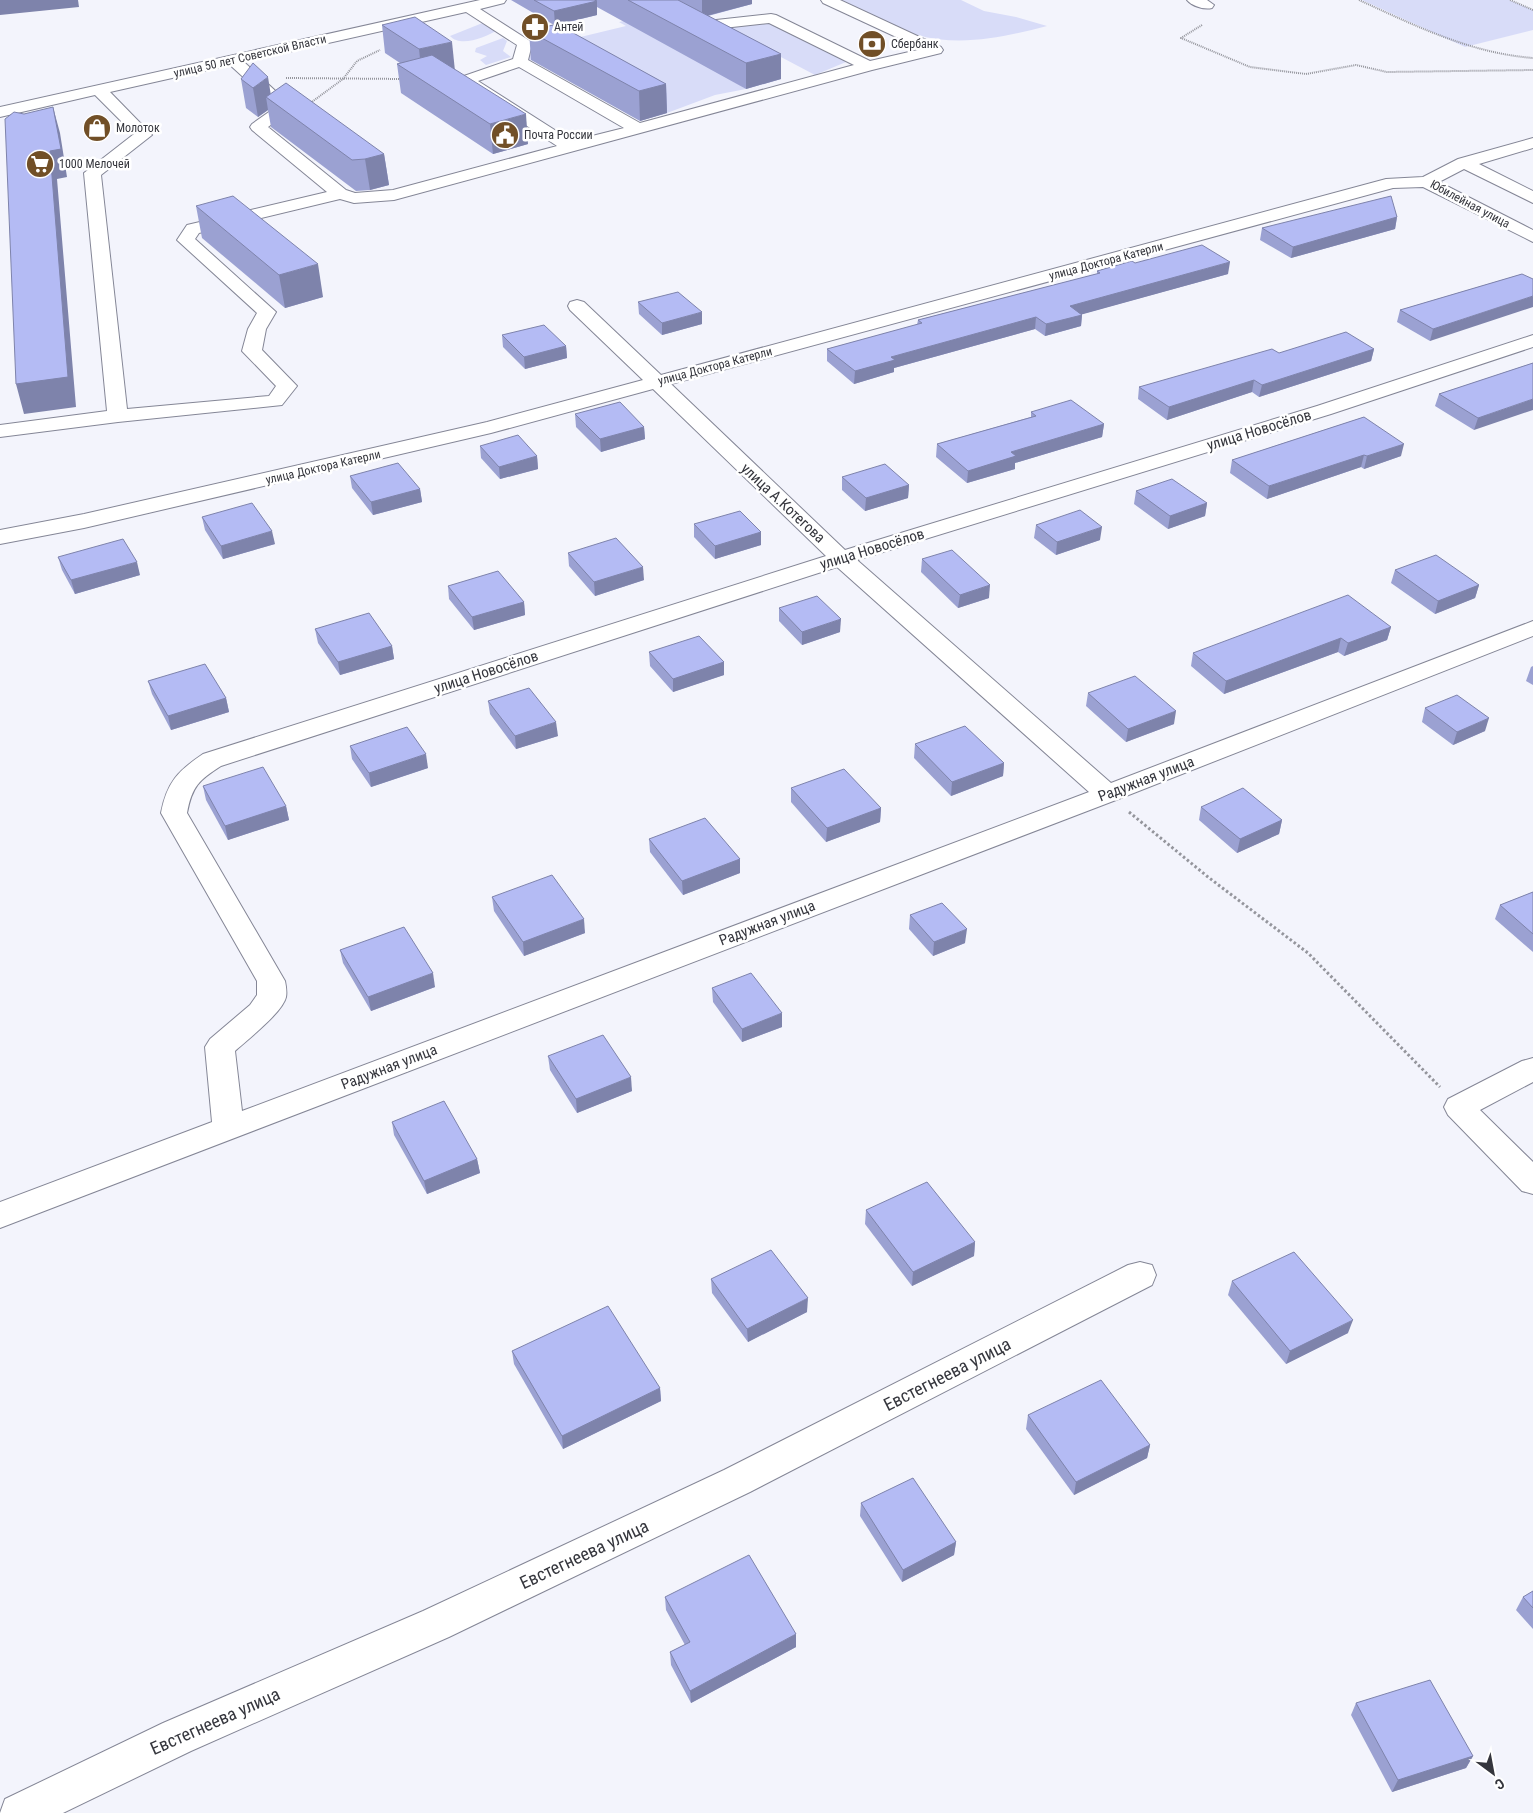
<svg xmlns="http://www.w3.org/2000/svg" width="1533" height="1813" viewBox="0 0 1533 1813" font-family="'Roboto Condensed',sans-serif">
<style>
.green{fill:#d8dcf8}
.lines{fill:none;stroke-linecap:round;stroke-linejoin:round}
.minor-casing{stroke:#848696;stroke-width:2}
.path-far1{stroke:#94959c;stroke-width:2;stroke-dasharray:1 1;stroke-linecap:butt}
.path{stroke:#94959c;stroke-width:3;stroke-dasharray:2.5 2.5;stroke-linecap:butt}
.minor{fill:#fff;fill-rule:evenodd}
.wall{fill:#9ba1d2}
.shaded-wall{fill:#7e83ab}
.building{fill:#b4bbf4;stroke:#7e83ab}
.labels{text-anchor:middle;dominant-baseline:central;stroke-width:5;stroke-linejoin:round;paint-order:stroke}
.far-poi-label{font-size:12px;fill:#35363d;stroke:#fff;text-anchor:start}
.far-street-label{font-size:12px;fill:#35363d;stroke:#fff}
.street-label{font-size:15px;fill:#35363d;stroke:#fff}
.near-street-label{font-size:18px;fill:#35363d;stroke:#fff}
</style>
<rect width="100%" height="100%" fill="#f3f4fc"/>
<g class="green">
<path d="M840 0H961L984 11 1016 17 1047 26C1005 37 961 47 917 35 890 27 865 12 840 0Z"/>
<polygon points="1362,0 1509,0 1533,10 1533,30 1465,47"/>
<polygon points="633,19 746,89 715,95 667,113 559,53 526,61 535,48 626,26 619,22"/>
<path d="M485 22 498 30C485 37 461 48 450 36Z"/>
<polygon points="773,22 846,62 815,75 722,26"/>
<polygon points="503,38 507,41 503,51 511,57 486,65 480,60 487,56 475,52 476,48"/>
</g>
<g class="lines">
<defs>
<g id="minor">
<path d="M480 0H506L504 3 480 9 530 41 532 44 528 60 640 123 854 65 769 23 705 30 683 20 681 17 683 14H693L707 21 771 14 776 15 870 61 922 49 823 3 821 0H840L941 47 943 50 941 53 872 70 394 200 354 203 340 199 199 233 195 239 276 312 266 329 262 350 297 386 282 405 118 422 0 437V425L107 411 84 173 134 134 95 95 0 117V107ZM466 12 517 45 513 59 461 77 458 80 557 146 393 190 355 193 346 190 268 127 294 108 244 62ZM230 65 276 107 252 124 250 127 252 130 327 192 187 225 177 240 257 313 248 329 242 351 276 386 269 396 127 409 101 175 152 135 110 92ZM519 67 624 128 572 141 478 81Z"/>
<path d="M1187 0H1207L1214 5 1212 8C1204 10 1192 6 1187 0Z"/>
<path d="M1533 138V148L1479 164 1533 191V203L1464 169 1439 182 1533 230V242L1423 187 1393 188 671 384 845 550 1317 406 1533 335V347L1331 414 857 560 1111 783 1533 621V636L1116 800 0 1228V1202L212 1122 205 1047 210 1039 250 1005 257 995V981L161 813C167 782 178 771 203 754L826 556 653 389 491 433 84 528 0 544V530L84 514 487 422 643 380 570 310 568 306 570 302 577 300 584 302 661 375 1386 179 1423 177 1458 159ZM837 567 1089 792 242 1111 235 1051C247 1040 283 1012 286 997 287 992 286 986 285 981L187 813C192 786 199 780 221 766Z"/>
<polygon points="1533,1058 1533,1082 1480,1110 1533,1162 1533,1194 1522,1191 1448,1115 1444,1107 1448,1099 1522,1061"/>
<polygon points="1140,1262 1152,1265 1156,1275 1152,1285 750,1492 449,1637 191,1751 63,1813 0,1813 5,1799 163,1723 423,1611 724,1470 1128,1265"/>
</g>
</defs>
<use href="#minor" class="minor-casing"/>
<g class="path-far1">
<path d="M1359 0C1416 26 1470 53 1533 58"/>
<polyline points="1510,0 1533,10"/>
<polyline points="1202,25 1181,38 1250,67 1306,74 1356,65 1387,72 1533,70"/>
<polyline points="286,78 403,79"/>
<polyline points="309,104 343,79 357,61 380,50"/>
</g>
<polyline class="path" points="1129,812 1208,877 1308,953 1440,1087"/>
<use href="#minor" class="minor"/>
</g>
<g class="wall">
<polygon points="511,0 752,0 752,4 708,16 781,54 781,79 746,89 597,7 597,15 557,25 666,84 667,113 640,121 531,60 529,31 554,25"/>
<polygon points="382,25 455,70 528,144 493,154 401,93 397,64 400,63 385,53"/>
<polygon points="241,79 384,154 389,185 370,190 356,191 271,127 268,110 258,117 246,108"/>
<polygon points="196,206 323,297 285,308 202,238"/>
<polygon points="1397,217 1395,229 1291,258 1260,240 1262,228"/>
<polygon points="1135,263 1228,274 1082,314 1081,326 1045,336 1035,329 894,368 894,372 854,384 827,361 827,349 917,325 918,320 1097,274 1097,271"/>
<polygon points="1522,274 1430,341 1397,322 1400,310"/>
<polygon points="638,302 702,324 662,335 639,314"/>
<polygon points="502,335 566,346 567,358 525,369 503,347"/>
<polygon points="1374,349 1371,361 1259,397 1252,392 1167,420 1138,399 1139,387 1279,353"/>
<polygon points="1533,363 1474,430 1435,406 1439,394"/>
<polygon points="1031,412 1104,424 1102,437 1015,463 1015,469 967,483 936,457 937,444 1031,417"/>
<polygon points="575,414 644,427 645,439 601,452 576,427"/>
<polygon points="1364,417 1401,456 1364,469 1361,467 1267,499 1230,473 1232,460"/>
<polygon points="480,446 537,456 538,469 500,479 481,458"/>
<polygon points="350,476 420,489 422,502 373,515 352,488"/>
<polygon points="842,477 909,485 908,498 865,511 842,490"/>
<polygon points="1136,491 1207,503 1205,516 1168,529 1134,504"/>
<polygon points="202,517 275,544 223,559 205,530"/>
<polygon points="694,524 761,532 761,545 715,559 694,537"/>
<polygon points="1036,525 1100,540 1056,555 1034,538"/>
<polygon points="568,553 644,580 595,596 569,566"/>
<polygon points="58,557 140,575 75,594 62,570"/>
<polygon points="922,559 989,598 958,608 921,572"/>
<polygon points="1395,570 1479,585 1475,598 1435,614 1391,583"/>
<polygon points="448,586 524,602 525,615 474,630 449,599"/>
<polygon points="779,608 840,632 802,645 779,621"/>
<polygon points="1391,627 1387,640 1344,656 1338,652 1224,694 1191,666 1193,653"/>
<polygon points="315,629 392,646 394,659 340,675 318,643"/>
<polygon points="649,652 724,662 724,675 673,692 650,666"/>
<polygon points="1533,666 1533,685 1526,681 1531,667"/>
<polygon points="148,681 226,698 229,712 171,730 152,694"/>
<polygon points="1088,693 1174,724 1126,742 1086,706"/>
<polygon points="488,701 558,736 516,749 490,714"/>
<polygon points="1425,708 1485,731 1453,745 1422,722"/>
<polygon points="915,744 1004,763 1003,776 951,796 914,758"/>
<polygon points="350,746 428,768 371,787 352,759"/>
<polygon points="203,786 286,806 289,820 228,840 206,800"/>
<polygon points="791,788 881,808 880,822 826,842 791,802"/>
<polygon points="1201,807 1282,820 1279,834 1237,853 1199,820"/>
<polygon points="649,839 740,859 740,873 683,895 650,852"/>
<polygon points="1533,892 1533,952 1495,919 1500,905"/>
<polygon points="492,897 585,933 524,956 494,911"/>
<polygon points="910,915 965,943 933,956 909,929"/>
<polygon points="340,950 435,987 371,1011 343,963"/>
<polygon points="712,988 782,1027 742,1042 713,1002"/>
<polygon points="548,1056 632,1091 577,1113 550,1070"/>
<polygon points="392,1122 477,1159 480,1173 427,1194 394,1135"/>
<polygon points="866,1210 975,1242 974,1256 912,1286 865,1224"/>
<polygon points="711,1279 807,1312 748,1342 712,1293"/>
<polygon points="1232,1281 1348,1333 1286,1364 1228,1295"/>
<polygon points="512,1351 660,1388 661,1401 563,1449 514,1364"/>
<polygon points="1028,1415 1150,1445 1147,1458 1074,1495 1026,1429"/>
<polygon points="861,1503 956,1542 954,1555 902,1582 860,1516"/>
<polygon points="1533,1591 1533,1629 1516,1610 1523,1597"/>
<polygon points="665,1597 796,1647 691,1703 671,1665 670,1652 685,1645 666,1610"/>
<polygon points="1356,1703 1473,1756 1466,1768 1392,1792 1351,1715"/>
</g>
<g class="shaded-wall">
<polygon points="0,0 78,0 79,7 0,15"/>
<polygon points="702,0 752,0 752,4 702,17"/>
<polygon points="597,1 597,15 555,25 554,11"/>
<polygon points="452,42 455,71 422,78 419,49"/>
<polygon points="781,54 781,79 746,89 746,63"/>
<polygon points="268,77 272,102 266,97 268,110 258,117 253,88"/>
<polygon points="666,84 667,113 640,121 639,91"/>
<polygon points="53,107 60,133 67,177 57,179 76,407 24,414 16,384 50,151"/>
<polygon points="526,114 528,144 493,154 490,124"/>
<polygon points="384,154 389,185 370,190 365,159"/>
<polygon points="1397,217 1395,229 1291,258 1293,247"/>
<polygon points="1230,262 1228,274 1069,318 1070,306"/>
<polygon points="318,264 323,297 285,308 279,275"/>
<polygon points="1533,296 1533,307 1430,341 1433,329"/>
<polygon points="702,312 702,324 662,335 662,323"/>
<polygon points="1082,315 1081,326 1045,336 1046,324"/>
<polygon points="1036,317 1035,329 894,368 894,372 854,384 855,371 891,357"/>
<polygon points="566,346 567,358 525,369 524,357"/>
<polygon points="1374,349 1371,361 1259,397 1262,385"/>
<polygon points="1254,380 1252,392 1167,420 1169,407"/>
<polygon points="1533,399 1533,410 1474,430 1478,418"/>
<polygon points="1104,424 1102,437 1015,463 1015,469 967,483 968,471 1011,452"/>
<polygon points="644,427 645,439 601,452 600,439"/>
<polygon points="1404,444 1401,456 1364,469 1367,456"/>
<polygon points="1364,455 1361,467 1267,499 1269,486"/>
<polygon points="537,456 538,469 500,479 499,467"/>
<polygon points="909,485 908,498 865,511 866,498"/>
<polygon points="420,489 422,502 373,515 371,502"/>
<polygon points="1207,503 1205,516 1168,529 1170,516"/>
<polygon points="1102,527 1100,540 1056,555 1057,542"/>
<polygon points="272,531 275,544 223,559 221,546"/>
<polygon points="761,532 761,545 715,559 715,546"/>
<polygon points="137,562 140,575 75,594 71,580"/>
<polygon points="643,567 644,580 595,596 594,582"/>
<polygon points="990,585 989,598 958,608 960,595"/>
<polygon points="1479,585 1475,598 1435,614 1438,601"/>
<polygon points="524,602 525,615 474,630 472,617"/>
<polygon points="841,619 840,632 802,645 802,632"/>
<polygon points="1391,627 1387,640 1344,656 1348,643"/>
<polygon points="1341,638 1338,652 1224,694 1226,681"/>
<polygon points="392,646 394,659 340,675 338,662"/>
<polygon points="724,662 724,675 673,692 673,679"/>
<polygon points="226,698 229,712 171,730 168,716"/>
<polygon points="1176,711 1174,724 1126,742 1128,729"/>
<polygon points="1489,718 1485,731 1453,745 1457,732"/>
<polygon points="556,722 558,736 516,749 515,736"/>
<polygon points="426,754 428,768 371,787 369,773"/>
<polygon points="1004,763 1003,776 951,796 952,782"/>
<polygon points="286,806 289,820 228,840 225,826"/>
<polygon points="881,808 880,822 826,842 827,828"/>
<polygon points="1282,820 1279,834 1237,853 1240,839"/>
<polygon points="740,859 740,873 683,895 682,881"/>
<polygon points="584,919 585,933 524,956 523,942"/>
<polygon points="967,929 965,943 933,956 934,942"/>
<polygon points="433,973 435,987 371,1011 368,997"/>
<polygon points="782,1013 782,1027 742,1042 742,1029"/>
<polygon points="631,1077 632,1091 577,1113 576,1099"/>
<polygon points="477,1159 480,1173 427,1194 424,1181"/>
<polygon points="975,1242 974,1256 912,1286 913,1272"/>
<polygon points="808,1298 807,1312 748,1342 747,1329"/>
<polygon points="1353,1320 1348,1333 1286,1364 1290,1351"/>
<polygon points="660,1388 661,1401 563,1449 562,1436"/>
<polygon points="1150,1445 1147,1458 1074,1495 1076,1482"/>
<polygon points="956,1542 954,1555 902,1582 903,1570"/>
<polygon points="796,1634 796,1647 691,1703 690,1691"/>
<polygon points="1473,1756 1466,1768 1392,1792 1398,1780"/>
</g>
<g class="building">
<polygon points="534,0 594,0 597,1 554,11"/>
<polygon points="628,0 678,0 781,54 746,63"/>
<polygon points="415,17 452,42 419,49 382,25"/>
<polygon points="557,24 666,84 639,91 529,31"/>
<polygon points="432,55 526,114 490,124 397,64"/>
<polygon points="253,63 268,77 253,88 241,79"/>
<polygon points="286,83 384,154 365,159 352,160 266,97"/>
<polygon points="53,107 61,149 50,151 68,377 16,384 5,119 14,112 24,114"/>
<polygon points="233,196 318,264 279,275 196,206"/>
<polygon points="1391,196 1397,217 1293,247 1262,228"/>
<polygon points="1202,245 1230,262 1070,306 1082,315 1046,324 1036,317 891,357 895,360 855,371 827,349 922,323 918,320 1100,273 1097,271 1132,261 1135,263"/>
<polygon points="1522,274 1533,279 1533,296 1433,329 1400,310"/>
<polygon points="678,292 702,312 662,323 638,302"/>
<polygon points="544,325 566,346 524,357 502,335"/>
<polygon points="1346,332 1374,349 1262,385 1254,380 1169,407 1139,387 1272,349 1279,353"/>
<polygon points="1533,363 1533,399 1478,418 1439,394"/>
<polygon points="1071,400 1104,424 1011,452 1016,456 968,471 937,444 1036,416 1031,412"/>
<polygon points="620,402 644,427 600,439 575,414"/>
<polygon points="1364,417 1404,444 1367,456 1364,455 1269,486 1232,460"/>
<polygon points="518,435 537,456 499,467 480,446"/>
<polygon points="398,463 420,489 371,502 350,476"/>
<polygon points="885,464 909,485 866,498 842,477"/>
<polygon points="1172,479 1207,503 1170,516 1136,491"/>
<polygon points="252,503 272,531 221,546 202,517"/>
<polygon points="1080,510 1102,527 1057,542 1036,525"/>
<polygon points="740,511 761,532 715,546 694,524"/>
<polygon points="616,538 643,567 594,582 568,553"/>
<polygon points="123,539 137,562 71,580 58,557"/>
<polygon points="952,550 990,585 960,595 922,559"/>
<polygon points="1436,555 1479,585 1438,601 1395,570"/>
<polygon points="498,571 524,602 472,617 448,586"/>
<polygon points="1348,595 1391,627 1348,643 1341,638 1226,681 1193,653"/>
<polygon points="817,596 841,619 802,632 779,608"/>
<polygon points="369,613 392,646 338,662 315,629"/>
<polygon points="699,636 724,662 673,679 649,652"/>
<polygon points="205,664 226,698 168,716 148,681"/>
<polygon points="1135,676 1176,711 1128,729 1088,693"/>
<polygon points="529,688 556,722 515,736 488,701"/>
<polygon points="1457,695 1489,718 1457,732 1425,708"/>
<polygon points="965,726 1004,763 952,782 915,744"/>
<polygon points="407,727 426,754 369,773 350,746"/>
<polygon points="263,767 286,806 225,826 203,786"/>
<polygon points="844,769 881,808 827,828 791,788"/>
<polygon points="1243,788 1282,820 1240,839 1201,807"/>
<polygon points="705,818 740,859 682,881 649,839"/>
<polygon points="552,875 584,919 523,942 492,897"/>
<polygon points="1533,892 1533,934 1500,905"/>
<polygon points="942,903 967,929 934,942 910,915"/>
<polygon points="404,927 433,973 368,997 340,950"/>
<polygon points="751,973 782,1013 742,1029 712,988"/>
<polygon points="603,1035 631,1077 576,1099 548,1056"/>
<polygon points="444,1101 477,1159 424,1181 392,1122"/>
<polygon points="927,1182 975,1242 913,1272 866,1210"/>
<polygon points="771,1250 808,1298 747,1329 711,1279"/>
<polygon points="1294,1252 1353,1320 1290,1351 1232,1281"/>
<polygon points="608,1306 660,1388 562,1436 512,1351"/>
<polygon points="1101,1380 1150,1445 1076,1482 1028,1415"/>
<polygon points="913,1478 956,1542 903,1570 861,1503"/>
<polygon points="749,1555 796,1634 690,1691 670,1652 690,1642 665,1597"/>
<polygon points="1533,1591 1533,1608 1523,1597"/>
<polygon points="1430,1680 1473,1756 1398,1780 1356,1703"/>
</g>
<defs>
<symbol id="pharmacy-disc" viewBox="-11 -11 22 22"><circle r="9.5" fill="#714f27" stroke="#fff"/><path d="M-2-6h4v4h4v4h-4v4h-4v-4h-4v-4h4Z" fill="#fff"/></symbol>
<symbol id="bank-disc" viewBox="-11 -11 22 22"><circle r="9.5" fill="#714f27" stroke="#fff"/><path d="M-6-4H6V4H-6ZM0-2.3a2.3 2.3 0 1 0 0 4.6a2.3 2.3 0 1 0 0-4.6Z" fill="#fff"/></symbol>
<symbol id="shop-disc" viewBox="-11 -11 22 22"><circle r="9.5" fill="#714f27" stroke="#fff"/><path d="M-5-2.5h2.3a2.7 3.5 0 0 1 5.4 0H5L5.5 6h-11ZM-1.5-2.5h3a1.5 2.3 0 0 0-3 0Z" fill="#fff"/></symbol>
<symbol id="civic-disc" viewBox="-11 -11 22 22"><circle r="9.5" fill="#714f27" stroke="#fff"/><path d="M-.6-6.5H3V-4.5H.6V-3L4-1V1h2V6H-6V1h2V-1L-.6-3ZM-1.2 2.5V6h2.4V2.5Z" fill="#fff"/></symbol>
<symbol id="supermarket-disc" viewBox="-11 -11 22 22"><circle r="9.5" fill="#714f27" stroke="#fff"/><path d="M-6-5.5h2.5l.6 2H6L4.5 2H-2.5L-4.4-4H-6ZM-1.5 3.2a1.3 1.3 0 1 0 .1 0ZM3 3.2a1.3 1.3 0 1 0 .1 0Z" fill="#fff"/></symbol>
</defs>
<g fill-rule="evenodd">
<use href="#pharmacy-disc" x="519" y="11" width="32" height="32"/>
<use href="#bank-disc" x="856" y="28" width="32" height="32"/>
<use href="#shop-disc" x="81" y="112" width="32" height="32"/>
<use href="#civic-disc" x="489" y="119" width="32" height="32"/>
<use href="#supermarket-disc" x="24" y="148" width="32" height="32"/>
</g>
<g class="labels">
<g class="far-poi-label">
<text x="554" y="27">Антей</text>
<text x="891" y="44">Сбербанк</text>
<text x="116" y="128">Молоток</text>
<text x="524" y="135">Почта России</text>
<text x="59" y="164">1000 Мелочей</text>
</g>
<g class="far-street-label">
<text transform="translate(250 56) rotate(-13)">улица 50 лет Советской Власти</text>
<text transform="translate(1470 204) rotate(28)">Юбилейная улица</text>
<text transform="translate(1106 261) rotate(-15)">улица Доктора Катерли</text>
<text transform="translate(715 366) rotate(-15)">улица Доктора Катерли</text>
<text transform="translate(323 467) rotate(-13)">улица Доктора Катерли</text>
</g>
<g class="street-label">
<text transform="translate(1259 430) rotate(-17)">улица Новосёлов</text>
<text transform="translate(783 503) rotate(43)">улица А.Котегова</text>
<text transform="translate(872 549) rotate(-17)">улица Новосёлов</text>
<text transform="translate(486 672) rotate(-18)">улица Новосёлов</text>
<text transform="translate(1146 779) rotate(-21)">Радужная улица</text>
<text transform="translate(767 923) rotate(-21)">Радужная улица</text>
<text transform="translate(389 1067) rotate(-21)">Радужная улица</text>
</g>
<g class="near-street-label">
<text transform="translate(947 1374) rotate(-27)">Евстегнеева улица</text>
<text transform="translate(584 1554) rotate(-25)">Евстегнеева улица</text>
<text transform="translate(215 1721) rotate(-24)">Евстегнеева улица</text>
</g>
</g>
<g transform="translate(1493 1773) rotate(148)" stroke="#ffffff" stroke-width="4" paint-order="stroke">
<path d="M0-4L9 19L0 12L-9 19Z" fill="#35363d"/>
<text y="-8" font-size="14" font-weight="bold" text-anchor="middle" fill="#35363d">С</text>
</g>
</svg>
